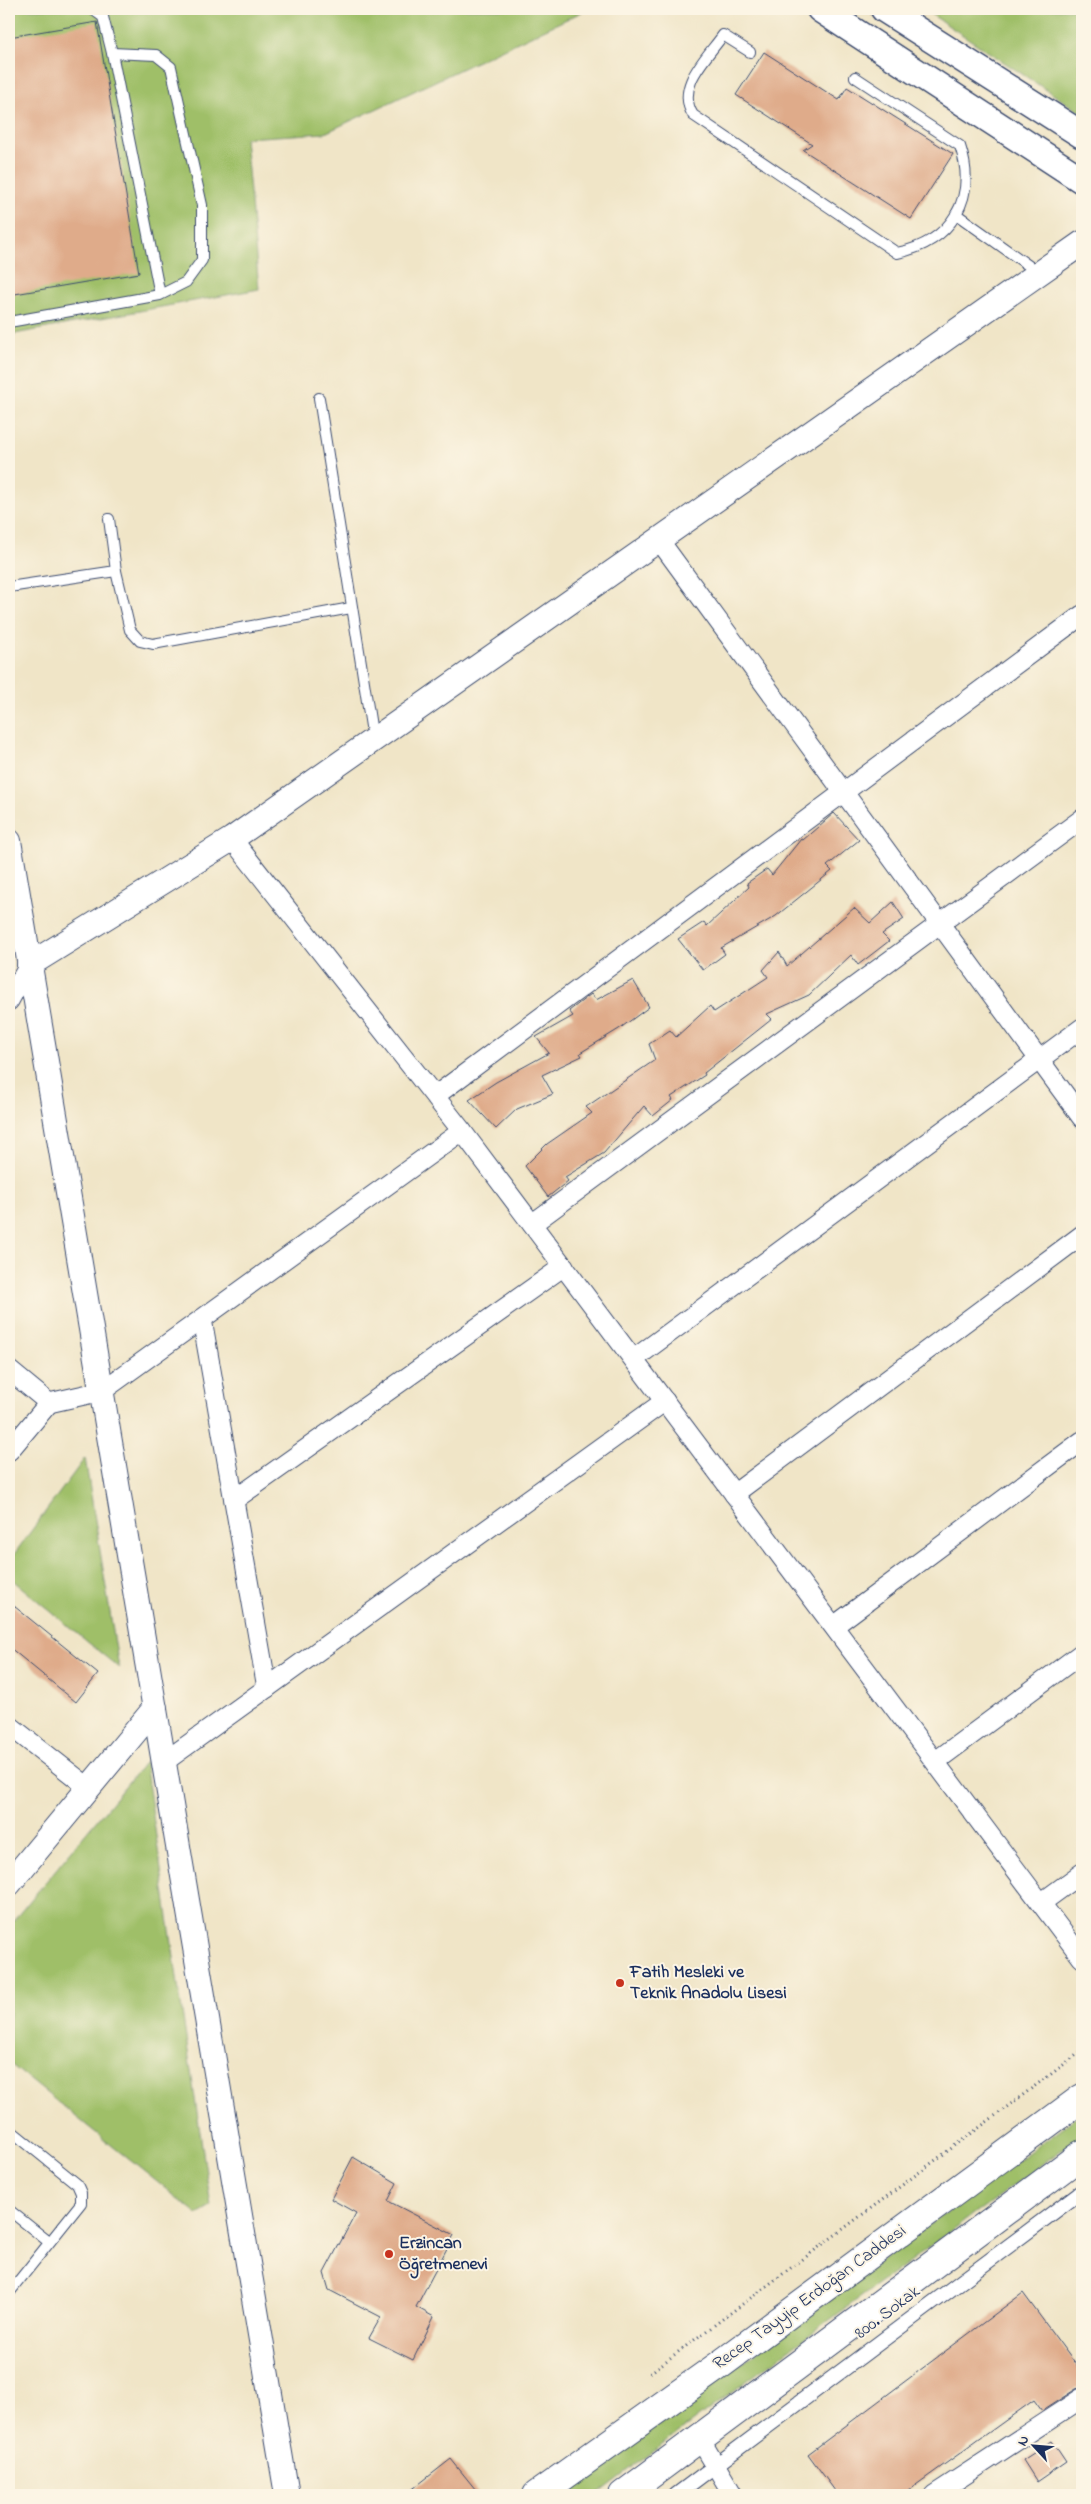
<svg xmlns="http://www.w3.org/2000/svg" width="1091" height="2504" viewBox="0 0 1091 2504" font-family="'Indie Flower',sans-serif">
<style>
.green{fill:#9fbf67;stroke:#5d7762}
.building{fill:#dfab8a}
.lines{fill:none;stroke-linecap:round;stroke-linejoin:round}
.service-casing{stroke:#3b4a6e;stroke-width:12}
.pedestrian-casing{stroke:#3b4a6e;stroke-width:16}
.minor-casing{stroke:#3b4a6e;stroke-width:21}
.tertiary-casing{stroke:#3b4a6e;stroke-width:26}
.secondary-casing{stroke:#3b4a6e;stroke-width:29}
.primary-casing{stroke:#3b4a6e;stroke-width:30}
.path{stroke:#3b4a6e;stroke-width:3;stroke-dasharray:1 4;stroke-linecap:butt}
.service{stroke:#fff;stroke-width:10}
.pedestrian{stroke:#fff;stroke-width:14}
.minor{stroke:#fff;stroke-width:19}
.tertiary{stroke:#fff;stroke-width:24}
.secondary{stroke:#fff;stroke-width:26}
.primary{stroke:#fff;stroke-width:28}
.poi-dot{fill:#c8321e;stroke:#fcf5e5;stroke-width:2}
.labels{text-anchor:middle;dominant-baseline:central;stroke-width:4;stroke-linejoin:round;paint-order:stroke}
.poi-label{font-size:18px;font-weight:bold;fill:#1b2f5e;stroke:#fcf5e5;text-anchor:start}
.street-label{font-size:18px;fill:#1b2f5e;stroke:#fcf5e5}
</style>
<rect width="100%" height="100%" fill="#fcf5e5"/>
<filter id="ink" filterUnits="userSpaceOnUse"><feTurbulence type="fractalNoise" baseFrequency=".02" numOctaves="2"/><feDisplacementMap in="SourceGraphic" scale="10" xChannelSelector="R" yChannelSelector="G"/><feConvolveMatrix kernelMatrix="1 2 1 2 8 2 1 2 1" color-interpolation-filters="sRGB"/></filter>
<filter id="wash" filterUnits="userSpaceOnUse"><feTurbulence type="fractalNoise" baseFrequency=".0096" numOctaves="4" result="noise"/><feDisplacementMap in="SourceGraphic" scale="20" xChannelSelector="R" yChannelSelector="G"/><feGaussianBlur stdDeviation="1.12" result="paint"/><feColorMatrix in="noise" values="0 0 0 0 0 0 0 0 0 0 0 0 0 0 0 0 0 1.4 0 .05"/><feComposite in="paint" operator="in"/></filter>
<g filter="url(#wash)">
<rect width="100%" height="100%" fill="#f0e5c7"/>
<g class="green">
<polygon points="9,9 588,9 325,133 245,138 259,289 9,335"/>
<polygon points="923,9 1082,9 1082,113 1080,112"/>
<polygon points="85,1458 119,1668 9,1577 9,1561"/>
<polygon points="145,1762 211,2206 197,2214 9,2063 9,1926"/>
<polygon points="1082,2113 1082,2135 760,2371 596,2495 565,2495 752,2355"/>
</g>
<g id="blocks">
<g class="building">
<polygon points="97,22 139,273 9,295 9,37"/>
<polygon points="764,52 839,100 847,87 953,154 911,219 803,150 812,144 736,95"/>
<polygon points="834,813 859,840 827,866 832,871 776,916 721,948 725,954 703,970 678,939 704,922 707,926 749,887 747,883 767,869 772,875 801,839 803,840"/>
<polygon points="893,902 904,919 882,934 889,941 858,965 851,955 809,995 767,1014 772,1019 704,1073 705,1075 671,1097 673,1100 653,1116 644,1106 604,1153 565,1177 568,1181 548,1197 525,1166 547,1144 592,1113 586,1107 655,1060 649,1044 670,1030 676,1037 710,1006 714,1012 768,977 763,970 779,952 787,966 854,908 870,923"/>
<polygon points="633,980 649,1007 619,1029 580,1053 582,1056 542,1075 553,1094 517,1109 496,1129 469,1100 496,1082 549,1053 536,1037 573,1016 569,1011 591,994 596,1000"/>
<polygon points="9,1602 98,1674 76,1702 9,1647"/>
<polygon points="353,2157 397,2183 388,2201 454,2235 416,2307 434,2317 413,2360 369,2338 381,2317 329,2290 324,2273 356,2213 331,2199"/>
<polygon points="1023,2293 1082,2373 1082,2387 1076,2389 1042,2411 1034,2400 902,2495 838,2495 808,2454"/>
<polygon points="1052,2441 1066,2462 1037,2482 1023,2460"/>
<polygon points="451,2459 480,2495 405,2495"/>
</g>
</g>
</g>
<g filter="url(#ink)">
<use href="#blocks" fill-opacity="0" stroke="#3b4a6e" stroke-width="1"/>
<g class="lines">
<defs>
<g id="service">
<polyline points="92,9 103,17 112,53"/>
<path d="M750 52 723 35C707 58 675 86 693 115L897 253C951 242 978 199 960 146L855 77"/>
<polyline points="956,214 1039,273"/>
<polyline points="9,322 160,295 186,282 202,260 202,205 171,67 156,55 112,53 160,295"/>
<polyline points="319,398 373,739"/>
<polyline points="109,519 116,571 130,630 140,641 153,644 351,608"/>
<polyline points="9,587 116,571"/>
<polyline points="9,2129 77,2184 81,2193 81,2203 9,2293"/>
<polyline points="9,2210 49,2242"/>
</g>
<polyline id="pedestrian" points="676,2495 1082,2191"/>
<g id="minor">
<polyline points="659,540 1082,1118"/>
<polyline points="232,839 462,1131 1082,1958"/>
<polyline points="9,1001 29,965"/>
<polyline points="435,1096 1082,615"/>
<polyline points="532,1224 1082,819"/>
<polyline points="202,1319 267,1688"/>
<polyline points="634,1359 1082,1028"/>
<polyline points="9,1370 49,1403 102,1391 462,1131"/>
<polyline points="9,1451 49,1403"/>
<polyline points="734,1494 1082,1235"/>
<polyline points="234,1500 564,1266"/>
<polyline points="834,1626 1082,1441"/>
<polyline points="9,1725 89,1788"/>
<polyline points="936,1761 1082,1653"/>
<polyline points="164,1762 665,1401"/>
<polyline points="1041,1903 1082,1873"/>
<polyline points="700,2439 733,2495"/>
<polyline points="934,2495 1082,2398"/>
</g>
<g id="tertiary">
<polyline points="9,841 287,2495"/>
<polyline points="29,965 232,839 1082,243"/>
<polyline points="9,1884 155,1708"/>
</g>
<g id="secondary">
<polyline points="820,9 1082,180"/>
<polyline points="884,9 1082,135"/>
</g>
<g id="primary">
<polyline points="537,2495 721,2364 1082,2098"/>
<polyline points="623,2495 1082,2154"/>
</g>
</defs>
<use href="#service" class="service-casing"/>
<use href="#pedestrian" class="pedestrian-casing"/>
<use href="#minor" class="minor-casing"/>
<use href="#tertiary" class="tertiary-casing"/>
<use href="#secondary" class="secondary-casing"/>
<use href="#primary" class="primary-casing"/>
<polyline class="path" points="650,2373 1082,2051"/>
<use href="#service" class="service"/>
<use href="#pedestrian" class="pedestrian"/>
<use href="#minor" class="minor"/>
<use href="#tertiary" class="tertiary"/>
<use href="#secondary" class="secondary"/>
<use href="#primary" class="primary"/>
</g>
</g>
<g class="poi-dot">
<circle cx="620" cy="1983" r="5"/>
<circle cx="389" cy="2254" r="5"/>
</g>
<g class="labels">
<g class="poi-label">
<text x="630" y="1973">Fatih Mesleki ve<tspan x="630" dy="21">Teknik Anadolu Lisesi</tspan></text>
<text x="399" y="2244">Erzincan<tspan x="399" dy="21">Öğretmenevi</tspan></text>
</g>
<g class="street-label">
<text transform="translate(810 2298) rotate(-36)">Recep Tayyip Erdoğan Caddesi</text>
<text transform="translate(888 2313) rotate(-37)">800. Sokak</text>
</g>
</g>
<rect width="1091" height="2504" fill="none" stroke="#fcf5e5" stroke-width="30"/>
<g transform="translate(1034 2446) rotate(296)" stroke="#fcf5e5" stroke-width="4" paint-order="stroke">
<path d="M0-4L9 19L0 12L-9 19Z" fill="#1b2f5e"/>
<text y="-8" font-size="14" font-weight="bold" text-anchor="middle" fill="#1b2f5e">N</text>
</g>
</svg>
